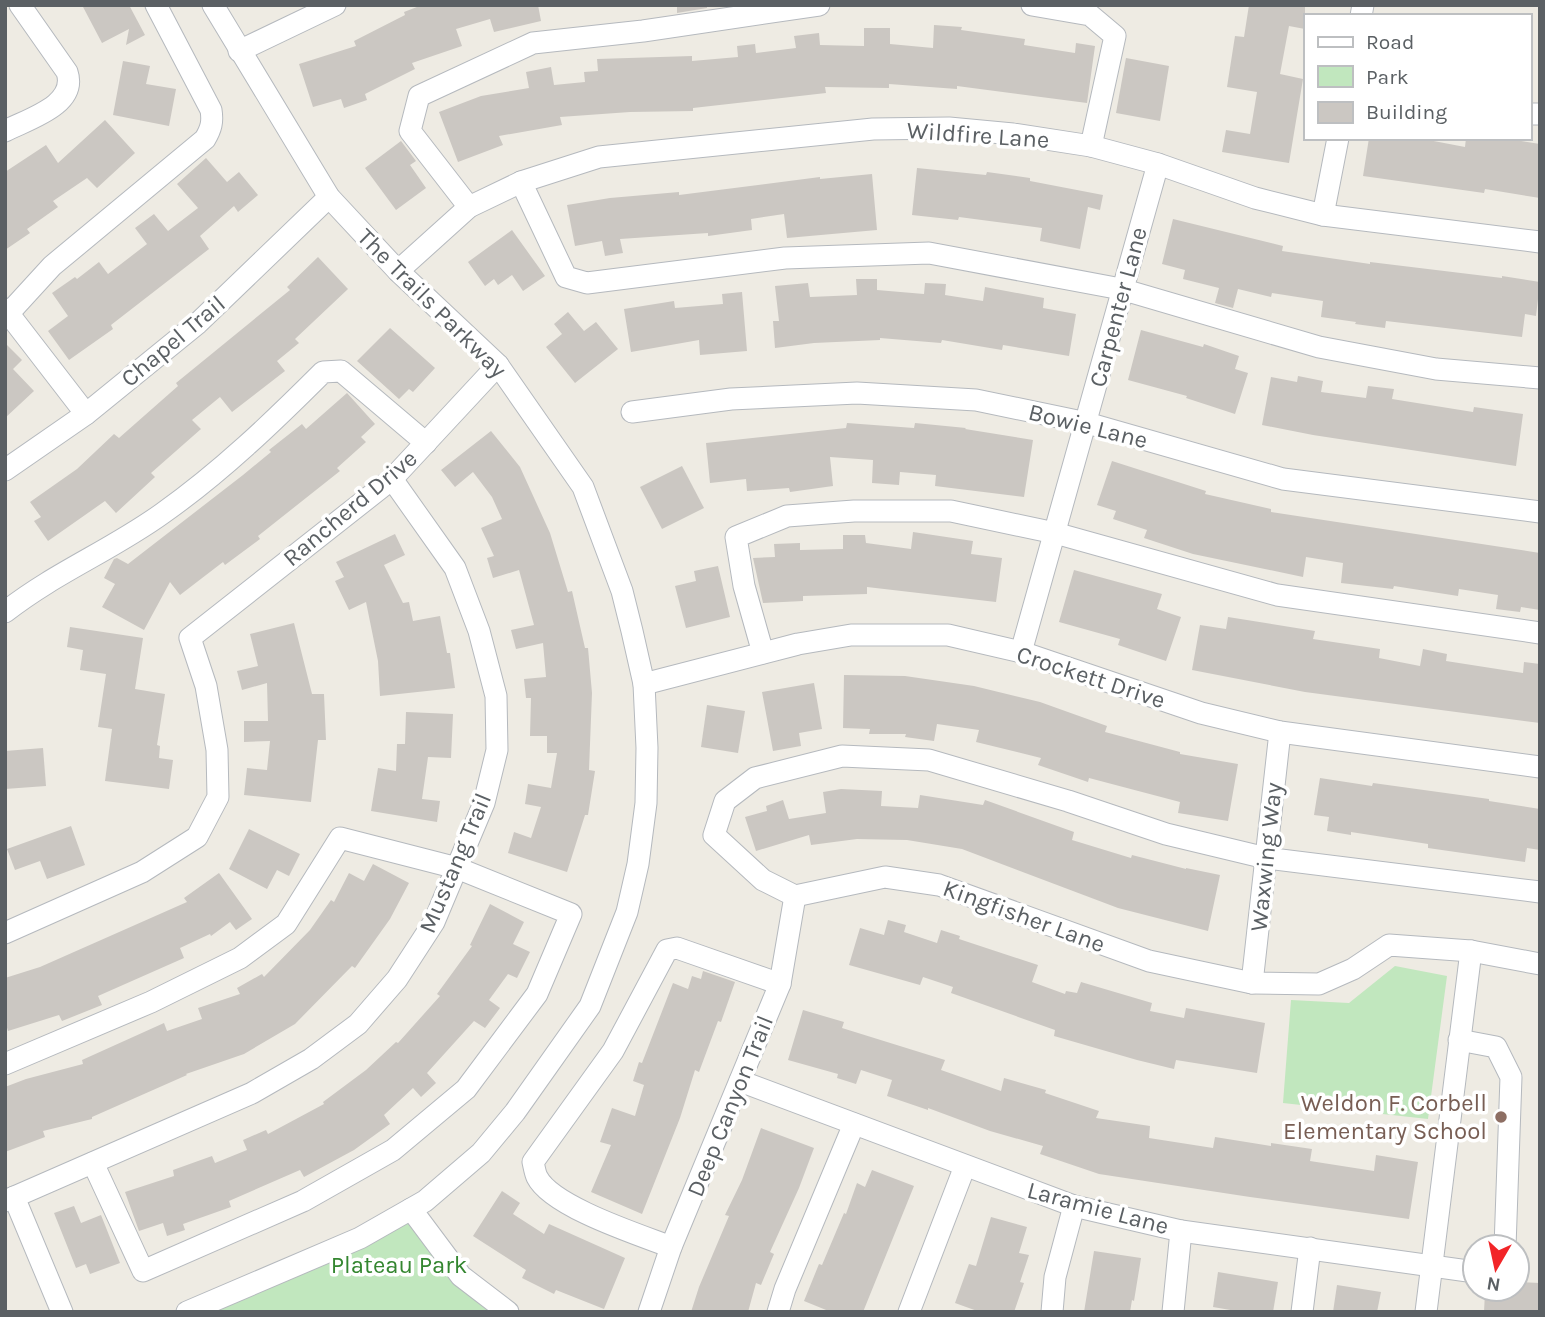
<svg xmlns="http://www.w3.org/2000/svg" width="1545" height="1317" viewBox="0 0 1545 1317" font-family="Karla,sans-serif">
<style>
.green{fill:#c1e7be}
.building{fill:#cbc7c2}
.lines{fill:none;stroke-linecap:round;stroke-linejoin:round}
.minor-casing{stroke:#b5b9be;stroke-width:23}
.minor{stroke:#fff;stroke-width:21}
.education-dot{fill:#8d6e63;stroke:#fff;stroke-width:2.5}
.labels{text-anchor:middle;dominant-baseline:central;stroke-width:7;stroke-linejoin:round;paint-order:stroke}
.street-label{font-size:24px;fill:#5b6064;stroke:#fff}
.education-label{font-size:24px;fill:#785e54;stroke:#fff;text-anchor:end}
.park-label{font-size:24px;fill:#348630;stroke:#fff}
</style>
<rect width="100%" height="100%" fill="#eeebe3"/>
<g class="green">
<polygon points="1395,966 1447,976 1428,1119 1283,1103 1291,1000 1349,1003"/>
<polygon points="411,1209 509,1312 189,1312"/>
</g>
<g class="building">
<polygon points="82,5 129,5 145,35 126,45 129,29 102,43"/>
<polygon points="422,5 538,5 541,21 494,32 490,19 456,29 462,46 412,63 415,69 365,94 367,100 344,108 341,99 313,107 299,64 356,46 354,41 405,15 404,12"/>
<polygon points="677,5 707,5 707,8 677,13"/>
<polygon points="1249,5 1305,7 1305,29 1289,26 1280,74 1303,79 1289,163 1222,152 1226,130 1250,134 1257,92 1227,87 1235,36 1244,37"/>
<polygon points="934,25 962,27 961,30 1025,39 1024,45 1075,53 1076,43 1095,46 1087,103 957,86 957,89 889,84 889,88 825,87 826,93 693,108 693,111 630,112 560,117 562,125 499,136 503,145 458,162 439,112 481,96 529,88 526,72 551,67 554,85 585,82 584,72 598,71 597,59 692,56 692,61 738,57 737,46 755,44 756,53 796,48 794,36 819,33 820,45 864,46 864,28 890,28 890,44 933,48"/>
<polygon points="1126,58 1169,66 1160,121 1116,113"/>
<polygon points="123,61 150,66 146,84 176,89 169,126 113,115"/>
<polygon points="105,120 135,153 97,188 87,178 53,201 58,207 27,229 30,233 5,250 5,172 46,145 58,163"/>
<polygon points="1369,138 1418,138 1465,147 1466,138 1502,138 1540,144 1540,198 1485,189 1484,193 1363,176"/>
<polygon points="401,141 416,161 410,165 426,188 396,210 365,168"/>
<polygon points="206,158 227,182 239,172 258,195 238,212 234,206 200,236 209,249 111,325 113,329 69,360 48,331 68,316 52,293 75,277 77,279 99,262 108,274 147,244 135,228 154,214 168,231 198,208 177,184"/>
<polygon points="917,168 986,175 987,172 1030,178 1030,181 1103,195 1100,210 1088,207 1080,249 1040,241 1042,228 959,217 958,220 912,215"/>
<polygon points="872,174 877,230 787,238 784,214 751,219 752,230 708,236 708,233 620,239 623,253 605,256 602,241 575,246 567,205 610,198 679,192 679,195 820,177 820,179"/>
<polygon points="1173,219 1283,246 1282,251 1370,264 1370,262 1502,278 1502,276 1540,282 1536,316 1525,314 1522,337 1386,321 1385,328 1355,324 1356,322 1321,317 1323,301 1272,293 1271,297 1238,289 1233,308 1215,303 1219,288 1183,279 1185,270 1162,264"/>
<polygon points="512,230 545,276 523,291 512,275 498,285 494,279 485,286 468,262"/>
<polygon points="318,257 348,289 295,339 299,343 277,361 285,371 232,412 220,397 192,420 201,429 151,473 155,477 116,513 105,501 48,541 34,521 41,517 30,502 77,469 114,434 119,438 178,386 176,383 290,290 287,287"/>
<polygon points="856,279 877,279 877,290 924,294 925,283 946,284 945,295 983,301 985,287 1044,298 1043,308 1076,314 1069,356 1003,345 1002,350 942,340 941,343 880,338 880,340 814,343 775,348 773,321 779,321 775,286 808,283 810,297 857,295"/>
<polygon points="742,292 747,351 700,355 699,340 631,352 624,309 674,301 675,308 723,304 722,294"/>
<polygon points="568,312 584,331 596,322 618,349 575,383 546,347 562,334 554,324"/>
<polygon points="390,328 435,368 413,392 409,389 399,399 357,361"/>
<polygon points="1141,330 1203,347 1204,344 1239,356 1235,369 1248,373 1235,414 1186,398 1187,396 1128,380"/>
<polygon points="5,343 22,360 13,369 34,391 5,418"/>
<polygon points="1298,376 1323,381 1321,392 1366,398 1368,386 1394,389 1392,399 1473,412 1474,407 1523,414 1516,466 1313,435 1262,425 1271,377 1297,382"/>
<polygon points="347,393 375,424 361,437 366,442 337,468 340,471 258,536 260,539 225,565 223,562 180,595 170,582 144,630 102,607 115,584 104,578 114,559 117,558 128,564 243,475 271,452 269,450 302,424 306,429"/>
<polygon points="847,423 914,428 915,423 966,428 965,429 1033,440 1024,497 935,486 936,475 900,472 899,485 872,483 873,460 830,457 833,486 790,492 789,488 747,491 746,479 710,483 706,443 846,428"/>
<polygon points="491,431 520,467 550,533 568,592 572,591 585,648 588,648 592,693 589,770 595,771 588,815 585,815 567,872 508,853 514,832 531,838 541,807 525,804 528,784 551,788 557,753 547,753 547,736 530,736 531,698 526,698 524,679 546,677 543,643 516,649 511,630 534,625 519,570 493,578 487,558 494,556 481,528 502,519 492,497 473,472 455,487 441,470"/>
<polygon points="1112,461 1206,491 1205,494 1271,509 1271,512 1540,553 1540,610 1521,607 1520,612 1496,609 1498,595 1459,589 1458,596 1394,586 1393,589 1341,583 1343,563 1306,557 1303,577 1193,554 1144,538 1147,530 1113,519 1116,511 1097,505"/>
<polygon points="682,466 704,508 662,529 640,487"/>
<polygon points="913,532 973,541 971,554 1002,558 996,602 867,587 867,594 803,596 803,601 763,603 753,558 775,557 774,544 800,543 800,550 843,549 843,535 865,535 866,543 911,549"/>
<polygon points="395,534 405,555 384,565 403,603 409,602 413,621 440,616 447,653 450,653 455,688 380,696 378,661 366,602 349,610 335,581 344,577 336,562"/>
<polygon points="718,566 730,617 686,628 675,586 696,581 694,571"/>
<polygon points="1074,570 1162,594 1157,609 1181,617 1166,661 1118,645 1120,639 1059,622"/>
<polygon points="1228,617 1315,631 1313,639 1380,649 1379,658 1420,666 1423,649 1447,654 1446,661 1523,673 1524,662 1540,664 1540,723 1305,692 1192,670 1200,625 1226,629"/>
<polygon points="294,623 312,694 324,694 326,740 318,740 311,802 244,795 247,768 267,770 270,741 244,742 244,721 268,721 267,683 242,690 237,671 258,666 250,634"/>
<polygon points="70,627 143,638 135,689 165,694 157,745 160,746 159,758 173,760 169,789 105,781 112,729 98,727 106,674 80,670 83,650 67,647"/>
<polygon points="844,675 905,676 974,686 1040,702 1107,726 1105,732 1180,752 1180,754 1238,764 1228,821 1178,813 1180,802 1089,778 1088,782 1038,765 1041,758 976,742 979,730 937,724 934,741 905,737 906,734 869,734 870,729 843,728"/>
<polygon points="814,683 822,729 799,733 801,746 773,751 762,692"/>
<polygon points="707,705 745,711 738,753 701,747"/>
<polygon points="406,712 453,714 451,758 428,757 422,799 440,801 437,822 371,811 378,768 396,771 397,744 405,744"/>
<polygon points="43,748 46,786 5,789 5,751"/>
<polygon points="1320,778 1372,786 1373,783 1489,799 1489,801 1540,809 1540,850 1527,848 1525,862 1428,848 1428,844 1351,832 1351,835 1327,831 1329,817 1314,815"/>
<polygon points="841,789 882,791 881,806 918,808 920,795 983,805 985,800 1074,832 1072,840 1131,858 1132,855 1186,869 1186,868 1220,875 1208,931 1118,908 962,849 907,840 857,839 811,845 809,835 756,851 745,817 767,811 766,806 783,800 789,819 826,813 823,792"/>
<polygon points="71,826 85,865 47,879 40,861 15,870 7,849"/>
<polygon points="249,829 300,854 289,876 277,870 267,889 229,869"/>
<polygon points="373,864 409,883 390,919 355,968 352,966 295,1024 244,1054 186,1074 187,1075 92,1117 92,1119 43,1131 45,1137 5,1152 5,1087 26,1079 83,1064 82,1060 164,1023 167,1031 202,1019 198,1008 240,994 237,988 262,974 264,977 310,930 331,900 334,902 349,873 364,881"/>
<polygon points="219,873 252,919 236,930 230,922 211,936 210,934 180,948 184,958 98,996 102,1005 62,1021 59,1015 8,1031 5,1021 5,978 40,967 187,902 184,898"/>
<polygon points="490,904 524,922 513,944 530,952 517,978 508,974 489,1000 500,1008 485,1028 474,1021 427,1073 436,1083 421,1097 413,1088 384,1115 390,1124 354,1150 304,1177 300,1170 229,1201 231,1207 183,1224 185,1230 167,1236 163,1223 139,1231 125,1192 174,1176 173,1170 212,1156 215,1163 247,1150 243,1140 266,1130 268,1134 324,1104 323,1102 366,1070 396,1042 398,1043 440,996 437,994 472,946 470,945"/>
<polygon points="888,920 906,925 904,932 937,943 941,930 960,936 959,939 1038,965 1032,982 1065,994 1066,991 1077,993 1081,982 1152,1003 1150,1011 1184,1018 1186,1008 1265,1023 1257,1073 1176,1060 1174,1069 1137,1060 1054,1036 1055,1030 951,993 953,987 923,977 920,985 849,965 860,928 884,935"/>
<polygon points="703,971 735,982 721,1022 718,1021 699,1072 695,1070 680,1118 642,1214 591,1192 611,1145 600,1142 612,1108 635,1116 644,1085 633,1081 639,1062 642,1063 673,983 688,989 692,976 701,979"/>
<polygon points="803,1010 844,1022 842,1028 945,1060 941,1070 1001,1091 1004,1078 1046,1090 1045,1093 1099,1111 1096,1118 1150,1126 1149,1138 1213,1148 1215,1137 1271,1146 1271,1143 1312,1149 1310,1161 1374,1171 1376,1155 1418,1162 1409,1219 1250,1197 1099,1174 1040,1154 1043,1146 990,1131 928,1108 928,1110 887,1096 892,1080 861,1070 856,1084 837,1078 838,1074 788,1060"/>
<polygon points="761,1128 814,1148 799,1188 770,1252 774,1254 761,1285 756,1283 748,1312 691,1312 699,1287 729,1216 725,1215 742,1180"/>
<polygon points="872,1170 914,1186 863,1312 831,1312 804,1301 819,1264 822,1265 844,1213 846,1214 857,1183 865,1187"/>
<polygon points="502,1191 520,1203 513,1214 544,1234 549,1224 625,1258 604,1309 556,1290 554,1294 522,1278 526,1270 473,1236"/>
<polygon points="74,1206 81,1223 101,1215 120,1263 90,1274 86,1264 76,1268 54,1213"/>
<polygon points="991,1217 1027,1227 1019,1253 1029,1255 1020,1282 1024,1283 1014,1312 980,1312 955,1303 969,1264 976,1266"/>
<polygon points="1094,1251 1141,1258 1134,1301 1132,1300 1130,1312 1084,1312"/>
<polygon points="1218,1272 1278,1282 1273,1312 1242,1312 1213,1307"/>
<polygon points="1517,1282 1540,1283 1540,1312 1484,1312 1485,1292 1494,1292 1494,1289 1517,1289"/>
<polygon points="1337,1285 1381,1292 1377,1312 1333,1312"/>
</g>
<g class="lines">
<defs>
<g id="minor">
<polyline points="1032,5 1090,15 1115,36 1091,146"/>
<polyline points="1361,16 1363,5"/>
<polyline points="239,51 335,5"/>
<polyline points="1529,114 1540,114"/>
<path d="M5 131C28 119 78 105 67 72L20 5"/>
<polyline points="521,182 566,277 587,283 785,258 929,253 1121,289 1319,347 1436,369 1540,378"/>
<polyline points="469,207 410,131 419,96 533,43 643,31 819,5"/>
<polyline points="1323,215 1338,138"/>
<polyline points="398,271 469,207 521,182 599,157 873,129 949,128 1013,134 1091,146 1158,164 1255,198 1323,215 1540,242"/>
<polyline points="5,309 86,414"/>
<path d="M9 313 52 266 205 139C211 129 213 122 211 110L156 5"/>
<polyline points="632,412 731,399 857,393 976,400 1087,423 1283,479 1540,512"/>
<polyline points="5,470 86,414 198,323 329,197"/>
<path d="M5 612C56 572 112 550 163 513 221 472 273 422 323 372L341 371 426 443"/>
<polyline points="1021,652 1158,164"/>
<polyline points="763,653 744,586 736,537 787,516 854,511 951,511 1055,533 1277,595 1540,633"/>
<polyline points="644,684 798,644 851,635 948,635 1021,652 1201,713 1280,732 1540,767"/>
<polyline points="795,896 763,880 714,835 725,801 755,778 842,756 929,760 1068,801 1166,834 1266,858 1540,892"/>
<polyline points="795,896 885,877 939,885 1149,961 1252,983 1319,984 1353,969 1389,945 1471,951 1540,964"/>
<polyline points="5,933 142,872 197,837 218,797 217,750 206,686 190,638 392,479 498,365"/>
<polyline points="1252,983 1280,732"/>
<polyline points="1459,1040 1496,1047 1511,1077 1505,1247"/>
<polyline points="5,1064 151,1002 240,958 286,924 340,838 457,868 571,914 537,994 466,1089 393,1150 303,1201 143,1271 93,1163"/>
<polyline points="740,1081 1074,1206 1181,1231 1475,1272"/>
<polyline points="14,1197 62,1312"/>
<polyline points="5,1201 252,1093 311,1059 358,1024 397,979 434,922 484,803 497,750 496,696 479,631 455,568 392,479"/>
<polyline points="411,1209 461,1276 508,1312"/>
<path d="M671 1247C640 1235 552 1207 537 1177 535 1173 534 1166 533 1162L613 1051 667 950 677 948 780 984"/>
<polyline points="187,1312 360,1238 425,1201 481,1153 515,1112 590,1006 627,912 638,864 646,803 647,748 644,684 632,631 622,591 583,487 498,365 398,271 329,197 213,5"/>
<polyline points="649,1312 671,1247 780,984 795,896"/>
<polyline points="778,1312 785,1289 854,1124"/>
<polyline points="909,1312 965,1166"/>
<polyline points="1052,1312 1055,1277 1074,1206"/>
<polyline points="1173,1312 1181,1231"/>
<polyline points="1302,1312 1310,1248"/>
<polyline points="1426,1312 1471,951"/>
</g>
</defs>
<use href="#minor" class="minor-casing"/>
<use href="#minor" class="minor"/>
</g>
<circle class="education-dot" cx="1501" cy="1117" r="7"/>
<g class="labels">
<g class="street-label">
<text transform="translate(978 135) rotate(4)">Wildfire Lane</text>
<text transform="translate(432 303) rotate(45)">The Trails Parkway</text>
<text transform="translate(1118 307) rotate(-75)">Carpenter Lane</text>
<text transform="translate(173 341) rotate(-40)">Chapel Trail</text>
<text transform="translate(1088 426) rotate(14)">Bowie Lane</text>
<text transform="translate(350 508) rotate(-40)">Rancherd Drive</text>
<text transform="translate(1091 677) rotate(18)">Crockett Drive</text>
<text transform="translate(1266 857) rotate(-84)">Waxwing Way</text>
<text transform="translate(455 863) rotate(-67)">Mustang Trail</text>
<text transform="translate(1024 916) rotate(20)">Kingfisher Lane</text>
<text transform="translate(730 1106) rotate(-68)">Deep Canyon Trail</text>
<text transform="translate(1098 1208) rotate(15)">Laramie Lane</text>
</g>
<g class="education-label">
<text x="1487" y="1103">Weldon F. Corbell<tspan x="1487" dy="28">Elementary School</tspan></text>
</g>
<g class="park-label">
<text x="399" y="1265">Plateau Park</text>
</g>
</g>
<rect width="1545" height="1317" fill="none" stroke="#5b6064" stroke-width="14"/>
<rect x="1304" y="14" width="228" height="126" fill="#ffffff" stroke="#bdbfc1" stroke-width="2"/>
<rect x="1318" y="37" width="35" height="10" fill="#ffffff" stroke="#bdbfc1" stroke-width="2"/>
<text x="1366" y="49" font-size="21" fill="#5b6064">Road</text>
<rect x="1318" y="66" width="35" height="21" fill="#c1e7be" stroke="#bdbfc1" stroke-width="2"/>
<text x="1366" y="84" font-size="21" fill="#5b6064">Park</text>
<rect x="1318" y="102" width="35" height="21" fill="#cbc7c2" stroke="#bdbfc1" stroke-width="2"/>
<text x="1366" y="119" font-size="21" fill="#5b6064">Building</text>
<g transform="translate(1496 1268) rotate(189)"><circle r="33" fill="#ffffff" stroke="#bdbfc1" stroke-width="2"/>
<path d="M0-5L12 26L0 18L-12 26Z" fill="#f22528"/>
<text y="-10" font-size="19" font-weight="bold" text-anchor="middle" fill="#5b6064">N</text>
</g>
</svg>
